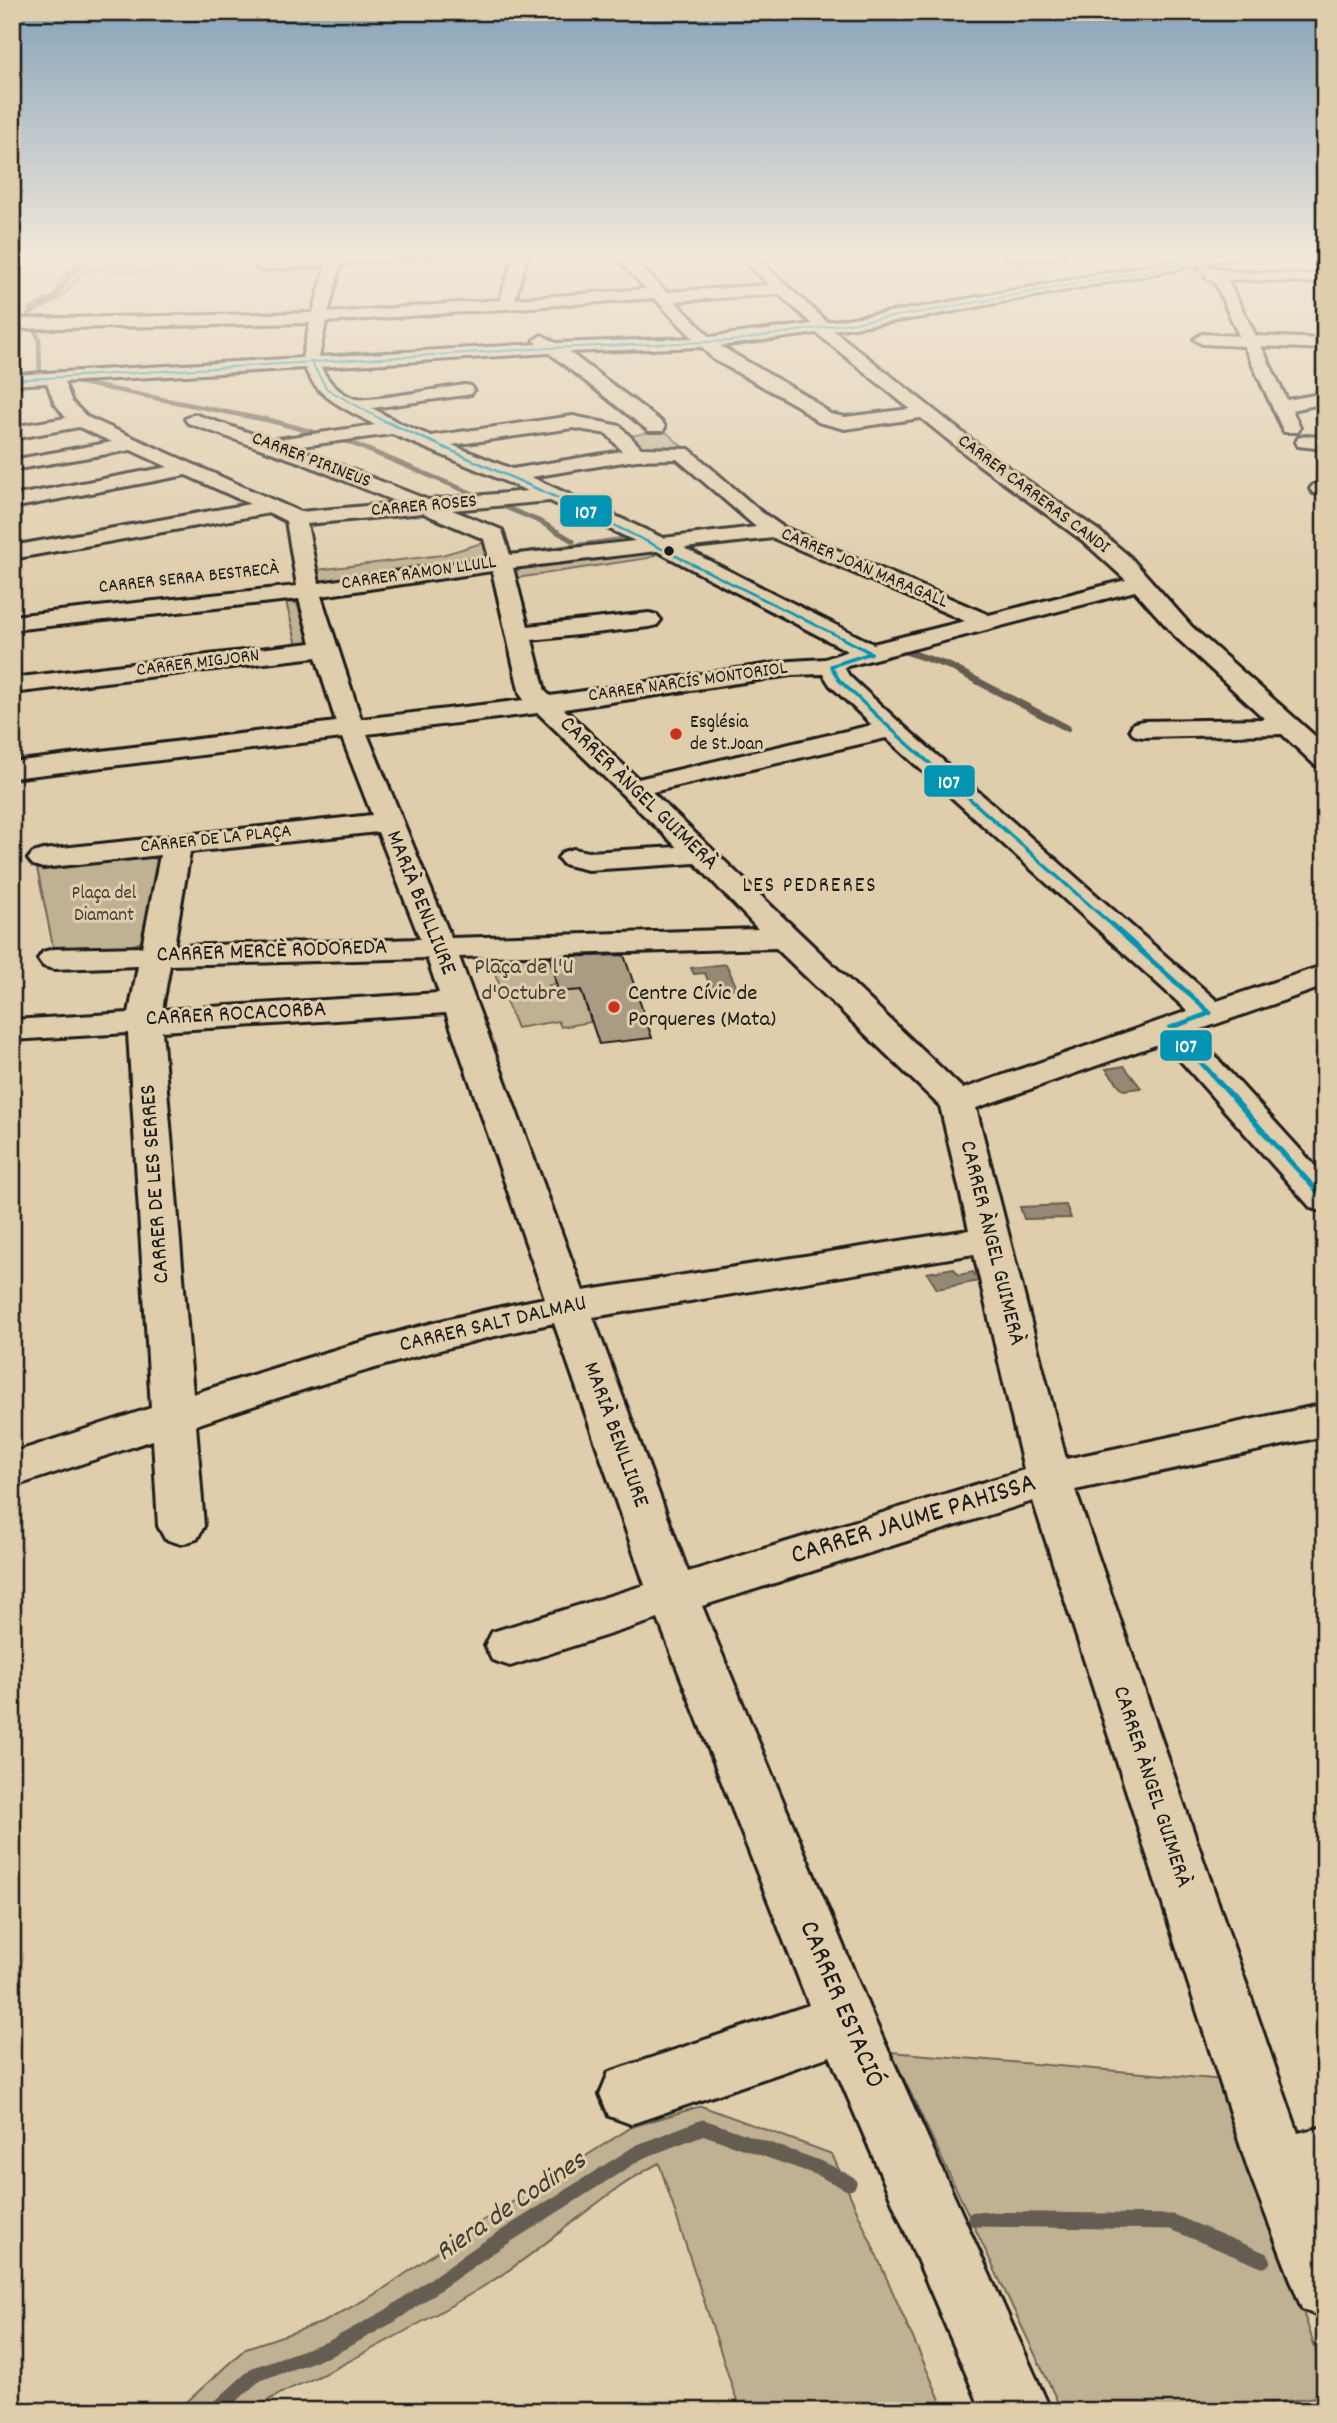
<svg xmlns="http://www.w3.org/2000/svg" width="1337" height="2423" viewBox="0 0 1337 2423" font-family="Dekko,sans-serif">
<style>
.green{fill:#c0b193;stroke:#6e6658;stroke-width:2}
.water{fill:#958974;stroke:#655d51;stroke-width:2}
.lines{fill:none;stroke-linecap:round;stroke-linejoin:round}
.stream-far3{stroke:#655d51;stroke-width:4.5}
.stream-far2{stroke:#655d51;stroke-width:5}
.stream-far1{stroke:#655d51;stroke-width:7}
.stream{stroke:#655d51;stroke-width:15}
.building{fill:#aa9c83;stroke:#1c1c1c;stroke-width:2}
.minor-casing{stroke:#1c1c1c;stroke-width:6}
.minor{fill:#e0cdab;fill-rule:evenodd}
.bus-1-far3-casing{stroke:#e0cdab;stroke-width:3.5}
.bus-1-far2-casing{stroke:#e0cdab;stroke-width:5}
.bus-1-far1-casing{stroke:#e0cdab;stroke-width:7}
.bus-1-casing{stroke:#e0cdab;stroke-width:10}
.bus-1-far3{stroke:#0494b3;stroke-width:2}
.bus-1-far2{stroke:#0494b3;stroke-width:2.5}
.bus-1-far1{stroke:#0494b3;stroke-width:3.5}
.bus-1{stroke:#0494b3;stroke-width:5}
.bus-dot{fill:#1c1c1c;stroke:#e0cdab;stroke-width:2.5}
.poi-dot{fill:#c8321e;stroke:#e0cdab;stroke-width:2.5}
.labels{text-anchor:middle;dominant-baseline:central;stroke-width:6;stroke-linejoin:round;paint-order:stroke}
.far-street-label{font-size:19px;fill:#1c1c1c;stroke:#e0cdab}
.far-poi-label{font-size:19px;fill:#1c1c1c;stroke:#e0cdab;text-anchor:start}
.far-park-label{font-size:19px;fill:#45413a;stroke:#e0cdab}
.far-neighbourhood-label{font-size:21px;letter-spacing:2px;fill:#1c1c1c;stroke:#e0cdab}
.street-label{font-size:23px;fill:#1c1c1c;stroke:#e0cdab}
.park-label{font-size:23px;fill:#45413a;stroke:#e0cdab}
.poi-label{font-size:23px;fill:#1c1c1c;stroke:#e0cdab;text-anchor:start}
.near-street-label{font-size:28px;fill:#1c1c1c;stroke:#e0cdab}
.near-water-label{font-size:28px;font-style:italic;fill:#403d36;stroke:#e0cdab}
.line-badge{stroke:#e0cdab;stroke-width:2.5}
.badge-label{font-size:19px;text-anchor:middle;font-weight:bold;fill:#fff}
</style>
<rect width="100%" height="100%" fill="#e0cdab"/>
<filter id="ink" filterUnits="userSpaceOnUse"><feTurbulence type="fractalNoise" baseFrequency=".0143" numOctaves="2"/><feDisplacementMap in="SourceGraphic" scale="14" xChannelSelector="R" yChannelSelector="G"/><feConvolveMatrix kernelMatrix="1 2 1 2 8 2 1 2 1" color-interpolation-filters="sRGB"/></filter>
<g filter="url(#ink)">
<g class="green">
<path d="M80 252H93L111 265 250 254 255 262C221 265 186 270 152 272 128 273 106 268 82 272 68 292 54 310 27 310L54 296 61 277 86 258Z"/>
<polygon points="664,430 686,450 639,449 629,436"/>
<polygon points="628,537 633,539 629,543 523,557 511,555 512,553"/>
<polygon points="485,542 484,560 330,582 318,580 316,570 442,555"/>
<polygon points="650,551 655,555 648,558 517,578 515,572 526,566"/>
<polygon points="286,602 297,603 310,645 298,649"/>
<polygon points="148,855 160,861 144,941 126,948 54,951 37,868"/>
<polygon points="549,954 556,984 549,985 550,991 581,990 591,1022 561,1027 558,1021 517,1028 488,957"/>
<polygon points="891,2052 1225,2080 1325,2377 1325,2396 1211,2411 1062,2411"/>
<path d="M701 2106 832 2154 945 2411H740L659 2163C597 2196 548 2247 489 2283 439 2314 386 2342 334 2369 308 2383 277 2390 255 2411H177L246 2348 324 2322 379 2292 471 2228 632 2127Z"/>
</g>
<g class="water">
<polygon points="726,964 737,988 712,990 705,973 694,974 691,968"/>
<polygon points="1124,1066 1141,1088 1123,1090 1106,1069"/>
<polygon points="1066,1205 1071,1218 1024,1219 1020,1207"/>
<polygon points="953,1268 959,1275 973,1272 979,1281 937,1289 927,1273"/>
</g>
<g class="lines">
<g class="stream-far3">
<polyline points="40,375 39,339 28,315 56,297 72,272 85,264 89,257 83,252"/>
<polyline points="76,382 271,421"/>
</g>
<polyline class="stream-far2" points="265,419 349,442 541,522 573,541"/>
<polyline class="stream-far1" points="905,651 949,666 1067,728"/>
<g class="stream">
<polyline points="975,2219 1172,2222 1263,2260"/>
<polyline points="215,2411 256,2374 331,2348 390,2316 484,2250 639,2152 703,2127 819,2168 849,2183"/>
</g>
</g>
<polygon class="building" points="624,955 652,1038 599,1044 581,990 558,992 550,957"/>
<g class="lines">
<defs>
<g id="minor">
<path d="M326 252H340L341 255 442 252 435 256 341 264 328 313 500 300 515 252H529L515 299 646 289 611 252H626L666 292 770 285 735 252H750L827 322 923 307 1223 252H1253L1246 256 923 317 833 330 992 456 1099 531 1130 557 1192 627 1325 745V767L1315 765 1282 734 1143 737 1134 735 1130 729 1134 723 1143 721 1265 719 1176 637 1135 591 844 667 849 676 900 723 1217 1001 1325 965V986L1193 1032 1325 1177V1212L1311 1208 1164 1042 976 1108 1066 1459 1325 1404V1436L1075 1490 1298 2133 1325 2127V2189L1319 2191 1325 2204V2319L1302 2309 1248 2169 1033 1501 702 1606 869 2008 1051 2411H982L830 2056 631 2124 609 2116 600 2094 609 2072 809 2005 658 1619 510 1666 492 1660 485 1646 492 1632 645 1585 554 1323C432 1348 314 1385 196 1425L204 1526 197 1539 181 1544 165 1539 158 1526 153 1440 12 1487V1453L151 1408 128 1033 12 1040V1020L129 1013 138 966 54 969 43 966 38 959 43 952 54 949 142 947 160 855 43 868 33 865 28 859 33 853 43 850 372 815 342 738 12 778V762L336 722 316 657 12 693V678L311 643 299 599 12 630V616L297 586 286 521 270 513 12 559V546L250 504 186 475 12 508V496L168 467 131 450 12 470V460L112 442 79 427 12 439V427L66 418 54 402 47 383 12 385V375L302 358 310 323 12 329V319L313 313 326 265 261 270 254 266 261 262 327 256ZM779 294 812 324 710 337 675 301ZM654 298 693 338 556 343 542 335 534 340 537 344 319 357 326 322ZM817 333 819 335 910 409 845 417 830 414 810 398 720 346ZM702 347 713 359 798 406 818 422 845 429 921 418 978 464 1083 541 1126 580 989 615 783 527 760 511 689 449 641 448 620 426 573 416 431 436 401 424 372 408 465 395 471 394 474 390 471 386 465 385C447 387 368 402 356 399 341 395 327 381 321 367L549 353 649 431H663L665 427 663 423 569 352ZM305 368C316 398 349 410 375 425L271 440 194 414 185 419 188 423 302 463 399 503 300 512 87 417 72 402 64 382ZM573 428 607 434 622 451 512 469 452 445ZM392 434 528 491 428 500 294 447ZM677 459 756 527 663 538 531 477 636 460ZM550 501 635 541 510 555 502 530 452 510ZM423 513 484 539 489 558 319 583 307 524ZM773 538 965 621 873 644 684 548ZM657 551 848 651 825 659 791 661 550 696 545 691 532 640 649 627 657 625 661 620 657 615 649 613 528 626 513 568ZM492 571 520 694 524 700 361 719 321 596ZM823 674 830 685 872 725 638 779 564 709 791 675ZM538 713 677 847 588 852 573 849 563 852 558 858 563 864 588 870 695 863 758 929 451 938 367 734ZM886 738 1188 1011 963 1089 652 792ZM378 832 420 939 174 946 190 852ZM776 948 940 1106 969 1230 583 1291 459 957ZM427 958 439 993 162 1010 170 965ZM446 1013 545 1298C425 1321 309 1356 193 1394L162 1031ZM974 1254 1024 1470 688 1572 593 1317Z"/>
<path d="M1003 252H1065C1052 262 1016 263 1003 252Z"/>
<polygon points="1205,265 1235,272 1325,275 1325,283 1227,279 1256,336 1325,339 1325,349 1261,346 1287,400 1325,393 1325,403 1292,410 1300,428 1298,432 1284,432 1282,428 1244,346 1202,344 1194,339 1202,334 1239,336 1215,283 1205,277 1207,274 1198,269"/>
<polygon points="1305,436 1325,437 1325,449 1298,446 1296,442 1298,438"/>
<polygon points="1325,481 1325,494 1313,493 1310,489 1313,485"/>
</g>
</defs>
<use href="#minor" class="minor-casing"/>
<use href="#minor" class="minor"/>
<defs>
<g id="bus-1-far3">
<polyline points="311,362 327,389 384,421"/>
<polyline points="12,380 550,348 731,341 923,312 1184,264"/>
</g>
<polyline id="bus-1-far2" points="380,419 571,504 846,640"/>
<g id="bus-1-far1">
<polyline points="842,638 871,653"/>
<polyline points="871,653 831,666 839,680 891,729 1113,926"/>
</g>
<polyline id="bus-1" points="1111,924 1210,1013 1170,1028 1325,1200"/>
</defs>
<use href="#bus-1-far3" class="bus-1-far3-casing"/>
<use href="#bus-1-far2" class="bus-1-far2-casing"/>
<use href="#bus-1-far1" class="bus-1-far1-casing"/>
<use href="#bus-1" class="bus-1-casing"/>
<use href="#bus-1-far3" class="bus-1-far3"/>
<use href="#bus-1-far2" class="bus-1-far2"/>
<use href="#bus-1-far1" class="bus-1-far1"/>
<use href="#bus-1" class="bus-1"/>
</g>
</g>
<linearGradient id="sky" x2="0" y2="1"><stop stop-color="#87a3ba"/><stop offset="0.43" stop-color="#f1e8d9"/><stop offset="1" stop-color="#f1e8d9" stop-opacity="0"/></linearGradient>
<rect width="1337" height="591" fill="url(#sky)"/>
<circle class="bus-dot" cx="669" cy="551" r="6"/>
<g class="poi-dot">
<circle cx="676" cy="734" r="7"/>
<circle cx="614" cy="1007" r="7"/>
</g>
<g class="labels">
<g class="far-street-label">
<text transform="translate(311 461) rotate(21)">CARRER PIRINEUS</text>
<text transform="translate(1033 495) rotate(37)">CARRER CARRERAS CANDI</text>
<text transform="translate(424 507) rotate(-5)">CARRER ROSES</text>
<text transform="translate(864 569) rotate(23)">CARRER JOAN MARAGALL</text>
<text transform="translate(419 574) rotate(-8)">CARRER RAMON LLULL</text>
<text transform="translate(189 579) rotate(-6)">CARRER SERRA BESTRECÀ</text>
<text transform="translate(198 664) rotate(-7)">CARRER MIGJORN</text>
<text transform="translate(688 683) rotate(-8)">CARRER NARCÍS MONTORIOL</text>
<text transform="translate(216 840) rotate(-6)">CARRER DE LA PLAÇA</text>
</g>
<g class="far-poi-label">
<text x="690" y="723">Església<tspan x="690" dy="22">de St.Joan</tspan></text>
</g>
<g class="far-park-label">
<text x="104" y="894">Plaça del<tspan x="104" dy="22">Diamant</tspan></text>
</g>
<g class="far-neighbourhood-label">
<text x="810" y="887">LES PEDRERES</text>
</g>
<g class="street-label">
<text transform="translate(638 794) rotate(44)">CARRER ÀNGEL GUIMERÀ</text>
<text transform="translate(420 903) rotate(68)">MARIÀ BENLLIURE</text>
<text transform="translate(272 952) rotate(-2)">CARRER MERCÈ RODOREDA</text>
<text transform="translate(236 1015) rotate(-3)">CARRER ROCACORBA</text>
<text transform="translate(156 1184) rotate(-94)">CARRER DE LES SERRES</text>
<text transform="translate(991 1243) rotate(76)">CARRER ÀNGEL GUIMERÀ</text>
<text transform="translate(493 1325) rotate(-13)">CARRER SALT DALMAU</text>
<text transform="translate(615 1435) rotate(70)">MARIÀ BENLLIURE</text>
<text transform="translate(1151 1787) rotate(72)">CARRER ÀNGEL GUIMERÀ</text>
</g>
<g class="park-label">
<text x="524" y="968">Plaça de l'U<tspan x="524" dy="26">d'Octubre</tspan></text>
</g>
<g class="poi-label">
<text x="628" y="994">Centre Cívic de<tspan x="628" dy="26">Porqueres (Mata)</tspan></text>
</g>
<g class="near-street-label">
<text transform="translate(914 1521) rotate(-17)">CARRER JAUME PAHISSA</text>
<text transform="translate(840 2005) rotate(67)">CARRER ESTACIÓ</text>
</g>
<g class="near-water-label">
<text transform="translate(512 2208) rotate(-34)">Riera de Codines</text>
</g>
</g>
<g class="line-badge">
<rect x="559" y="494" width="54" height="34" rx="7" fill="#0494b3"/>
<rect x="923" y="764" width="53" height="34" rx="7" fill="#0494b3"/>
<rect x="1159" y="1029" width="54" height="33" rx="7" fill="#0494b3"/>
</g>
<g class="badge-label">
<text x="586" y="518">107</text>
<text x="949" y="788">107</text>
<text x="1186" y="1052">107</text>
</g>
<rect width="1337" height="2423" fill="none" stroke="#e0cdab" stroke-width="42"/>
<rect x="21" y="21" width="1295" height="2381" fill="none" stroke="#1c1c1c" stroke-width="2.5" filter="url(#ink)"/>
</svg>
